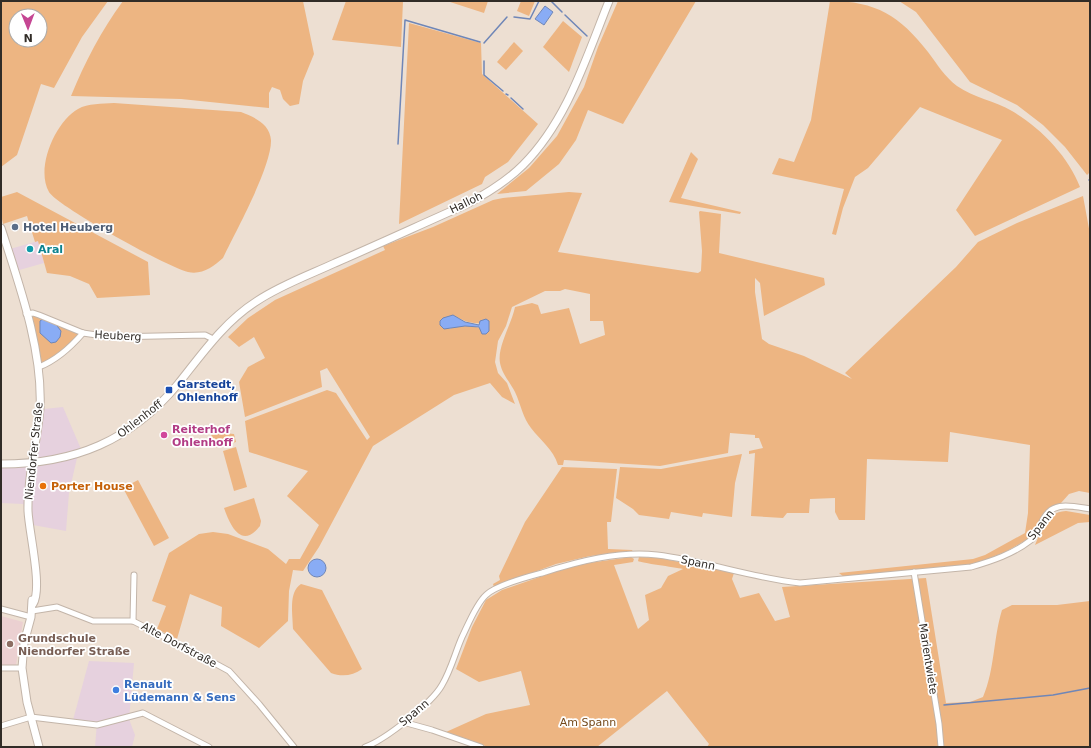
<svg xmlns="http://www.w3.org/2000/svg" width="1091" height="748" viewBox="0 0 1091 748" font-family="'DejaVu Sans',sans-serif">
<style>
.commercial{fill:#e6d1de}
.education{fill:#ebd0d1}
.green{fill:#edb582;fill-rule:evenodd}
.water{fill:#89acf5;stroke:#6f86b7}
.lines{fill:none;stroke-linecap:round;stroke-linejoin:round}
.stream{stroke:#6f86b7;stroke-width:1.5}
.street-casing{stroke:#c3b5a9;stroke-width:7}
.secondary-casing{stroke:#c3b5a9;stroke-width:9}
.street{stroke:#fff;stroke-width:5}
.secondary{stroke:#fff;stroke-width:7}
.service-dot{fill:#5c6f8a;stroke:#fff;stroke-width:1.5}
.culture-dot{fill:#0f9aa8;stroke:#fff;stroke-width:1.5}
.transit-dot{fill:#1a4fb4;stroke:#fff;stroke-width:1.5}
.hotel-dot{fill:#d1479c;stroke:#fff;stroke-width:1.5}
.food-dot{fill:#e8710a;stroke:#fff;stroke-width:1.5}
.education-dot{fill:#8d6e63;stroke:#fff;stroke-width:1.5}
.shop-dot{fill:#3f7fe0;stroke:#fff;stroke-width:1.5}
.labels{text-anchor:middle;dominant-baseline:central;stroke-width:3.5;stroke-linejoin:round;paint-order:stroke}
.street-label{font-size:11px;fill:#312c27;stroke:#fff}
.service-label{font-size:11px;font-weight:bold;fill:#4e5e75;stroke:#fff;text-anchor:start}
.culture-label{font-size:11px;font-weight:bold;fill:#0d838f;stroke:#fff;text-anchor:start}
.transit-label{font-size:11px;font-weight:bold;fill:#164399;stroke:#fff;text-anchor:start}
.hotel-label{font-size:11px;font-weight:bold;fill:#b23c85;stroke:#fff;text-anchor:start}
.food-label{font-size:11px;font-weight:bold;fill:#c56008;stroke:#fff;text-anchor:start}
.education-label{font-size:11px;font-weight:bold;fill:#785e54;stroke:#fff;text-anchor:start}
.shop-label{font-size:11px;font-weight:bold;fill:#366cbe;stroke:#fff;text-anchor:start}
.park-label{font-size:11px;fill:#75491a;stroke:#fff}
</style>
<rect width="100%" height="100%" fill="#eddfd2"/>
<g class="commercial">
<polygon points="38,241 44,263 16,271 10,249"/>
<polygon points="63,407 81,449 77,458 69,493 66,531 33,525 23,504 1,503 1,462 27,462 39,450 44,409"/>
<polygon points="89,661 134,663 129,719 135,735 132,747 95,747 97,722 73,720"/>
</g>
<polygon class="education" points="1,616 23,622 16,665 1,665"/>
<g class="green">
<path d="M1 1H108L82 37 54 88 41 84 17 155 1 167ZM16 16H40V40H16Z"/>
<path d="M123 1H303L314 54 303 81 299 104 290 106 283 99 280 90 272 87 269 93V108L181 99 71 96C85 62 101 31 123 1Z"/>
<polygon points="346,1 403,1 401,47 332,40"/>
<polygon points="447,1 488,1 484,13"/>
<polygon points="521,1 535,1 529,16 517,11"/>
<polygon points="618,1 696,1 623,124 588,110 576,140 559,164 526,191 497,194 529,168 557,136 584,87 598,47"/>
<path d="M830 1C876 1 900 16 928 52 937 64 945 77 957 86 974 98 995 101 1012 111 1040 127 1069 157 1080 187L975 236 956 210 1002 140 920 107 868 168 855 177 843 208 836 235 832 234 844 189 772 174 779 158 794 162 811 120Z"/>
<polygon points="899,1 1090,1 1090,172 1087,175 1065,147 1043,125 1017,105 970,82 916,12"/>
<polygon points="563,21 582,37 569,72 543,47"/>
<polygon points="409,23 481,43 482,74 538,124 508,162 485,177 482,184 399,224"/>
<polygon points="514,42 523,51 506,70 497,62"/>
<path d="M114 103 241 112C254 117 270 124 271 140 272 166 235 233 223 258 213 267 202 275 188 272 169 268 57 206 49 192 35 168 56 121 78 109 88 103 102 104 114 103Z"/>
<polygon points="691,152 698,159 681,198 741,212 740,214 669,202"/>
<polygon points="17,192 148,262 150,295 97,298 89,284 70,276 47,273 38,241 35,242 27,216 3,224 1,214 1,197"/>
<path d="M569 192 582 193 558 252 698 273 701 271 702 251 699 212 700 211 721 214 719 253 824 278 825 285 764 316 760 283 755 278V292L762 339 769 344 804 356 852 379 845 373 956 267 978 242 1017 223 1083 196 1090 234V493L1079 491 1069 494 1061 503 1048 509 1030 538 1005 552 980 562 962 566 844 577 839 573 973 559 985 555 1025 533 1028 513 1030 445 950 432 948 462 867 459 865 520H839L835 512V498L810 499 809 513H787L783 518 751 516 755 453 749 454V451L763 448 759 438H755V435L730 433 728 453 660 466 564 460 563 465H558C553 449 541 441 531 428 523 418 521 405 515 392 510 382 502 374 500 363 497 347 512 323 515 307L532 303 538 305 541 314 569 308 580 344 605 335 603 321H590V294L565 289 560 291H545L512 307 506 326 498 341 495 362 498 373 507 383 515 404 502 397 490 383 454 395 373 446 319 547 303 571 293 570 289 591 288 621 259 648 221 626 222 607 190 594 177 639 157 629 166 606 152 601 169 553 199 534 213 532 228 534 268 549 286 564 289 559H300L319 525 287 496 308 471 249 452 245 421 327 390 336 393 367 440 370 437 327 368 320 371 322 387 245 417 239 382 248 367 265 358 254 337 239 347 228 337 248 318 275 300 385 250 383 246 433 227 493 200 503 198ZM453 315C465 322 476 326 489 321V331C476 326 462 323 449 329Z"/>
<path d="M36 315 80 333C70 347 57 359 41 364L29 316Z"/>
<polygon points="212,432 234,434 236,442 214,448 210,445"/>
<polygon points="236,447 247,487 234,491 223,451"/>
<polygon points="742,454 735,483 732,517 703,513 702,517 671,512 669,519 639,515 633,509 616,498 620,467 661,469"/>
<polygon points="562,467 617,469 611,522 607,522 608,549 632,550 633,552 590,556 556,564 494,587 493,584 500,580 499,576 525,522"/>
<polygon points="138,480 169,538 154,546 123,488"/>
<path d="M254 498 261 521 260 526C241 550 230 525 224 508Z"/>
<path d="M1066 511 1090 515V522L1078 523 1035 545C1043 528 1044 513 1066 511Z"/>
<path d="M631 557 634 559 633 562 614 565 638 629 649 620 645 595 661 588 668 576 683 569C674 567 641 563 638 561L639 557 660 558 734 573 732 579 740 598 759 593 775 621 790 617 782 587 926 578 946 703 970 702 983 697C995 669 993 639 1002 610L1012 605H1057L1090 601V747H707L709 744 667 691 597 747H488L446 732 486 714 530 705 521 671 479 682 456 669 472 627 486 600 502 590 574 565Z"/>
<path d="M301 584 322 590 362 669C353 676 341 677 331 673L293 629C293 615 288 592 301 584Z"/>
</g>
<g class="water">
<polygon points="545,6 553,12 544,25 535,19"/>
<polygon points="453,315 465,322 479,325 480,321 486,319 489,321 489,331 486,334 482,334 479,327 465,326 444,329 440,325 440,321 443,318"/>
<polygon points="44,318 54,322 61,331 60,337 56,342 51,343 40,333 40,321"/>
<circle cx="317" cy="568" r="9"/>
</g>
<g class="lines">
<g class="stream">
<polyline points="551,1 562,12"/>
<polyline points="565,15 587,36"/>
<polyline points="514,17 530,19 539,1"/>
<polyline points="484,43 507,17"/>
<polyline points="484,61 484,75 503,91"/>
<polyline points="506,94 508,95"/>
<polyline points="511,98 523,109"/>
<polyline points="398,144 405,20 480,42"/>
<polyline points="1089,180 1090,179"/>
<polyline points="944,705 1053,695 1090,688"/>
</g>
<defs>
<g id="street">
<polyline points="26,314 33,313 39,315 83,333 110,337 205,335 213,339"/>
<path d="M39 367C57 360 70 348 83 333"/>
<polyline points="914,572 939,724 941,747"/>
<polyline points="1,609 31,617"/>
<polyline points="32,611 57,607 93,621 133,621 194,652 229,671 259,704 294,747"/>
<polyline points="133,621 134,575"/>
<polyline points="1,668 22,668"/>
<polyline points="403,722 432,730 481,747"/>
<polyline points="1,726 31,717 97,725 143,713 209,747"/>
<path d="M365 747C385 740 432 703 442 685 451 670 455 653 462 637 468 625 476 604 486 595 496 585 527 577 542 573 579 561 618 551 657 555 706 561 752 578 800 583L971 567C992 561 1013 554 1031 540 1037 535 1039 529 1042 522 1051 500 1071 506 1090 509"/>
</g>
<g id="secondary">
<path d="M1 228C19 284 43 350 40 409 37 443 27 477 28 511 29 533 43 588 33 604"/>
<path d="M1 464C74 464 131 441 178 384 202 354 224 322 257 301 281 285 309 275 335 263 379 244 422 224 465 205 486 194 506 182 523 165 567 121 586 58 609 1"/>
<polyline points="32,600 31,617 24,643 22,668 27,702 39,747"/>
</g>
</defs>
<use href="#street" class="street-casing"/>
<use href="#secondary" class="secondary-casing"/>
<use href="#street" class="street"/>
<use href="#secondary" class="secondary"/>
</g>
<circle class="service-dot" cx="15" cy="227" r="4"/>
<circle class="culture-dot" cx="30" cy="249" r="4"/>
<rect class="transit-dot" x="165" y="386" width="8" height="8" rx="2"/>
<circle class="hotel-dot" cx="164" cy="435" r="4"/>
<circle class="food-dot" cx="43" cy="486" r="4"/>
<circle class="education-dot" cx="10" cy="644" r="4"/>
<circle class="shop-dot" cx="116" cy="690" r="4"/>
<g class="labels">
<g class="street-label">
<text transform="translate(466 203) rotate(-26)">Halloh</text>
<text transform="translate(118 336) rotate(3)">Heuberg</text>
<text transform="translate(140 419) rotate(-38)">Ohlenhoff</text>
<text transform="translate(34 451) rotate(-84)">Niendorfer Straße</text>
<text transform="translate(1041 525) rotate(-52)">Spann</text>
<text transform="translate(698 563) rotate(12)">Spann</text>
<text transform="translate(179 645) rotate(28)">Alte Dorfstraße</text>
<text transform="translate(928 659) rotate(81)">Marientwiete</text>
<text transform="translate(414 713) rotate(-40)">Spann</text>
</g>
<g class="service-label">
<text x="23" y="227">Hotel Heuberg</text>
</g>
<g class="culture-label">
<text x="38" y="249">Aral</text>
</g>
<g class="transit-label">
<text x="177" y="384">Garstedt,<tspan x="177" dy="13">Ohlenhoff</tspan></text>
</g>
<g class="hotel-label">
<text x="172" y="429">Reiterhof<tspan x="172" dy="13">Ohlenhoff</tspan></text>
</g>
<g class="food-label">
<text x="51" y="486">Porter House</text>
</g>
<g class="education-label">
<text x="18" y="638">Grundschule<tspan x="18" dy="13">Niendorfer Straße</tspan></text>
</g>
<g class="shop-label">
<text x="124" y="684">Renault<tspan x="124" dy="13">Lüdemann &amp; Sens</tspan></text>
</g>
<g class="park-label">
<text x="588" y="722">Am Spann</text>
</g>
</g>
<rect width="1091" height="748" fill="none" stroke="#312c27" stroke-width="4"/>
<g transform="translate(28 28) rotate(179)"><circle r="19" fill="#ffffff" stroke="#adaba9"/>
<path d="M0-3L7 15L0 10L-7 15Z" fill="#c54693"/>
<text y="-6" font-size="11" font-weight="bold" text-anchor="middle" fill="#312c27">N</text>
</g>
</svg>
